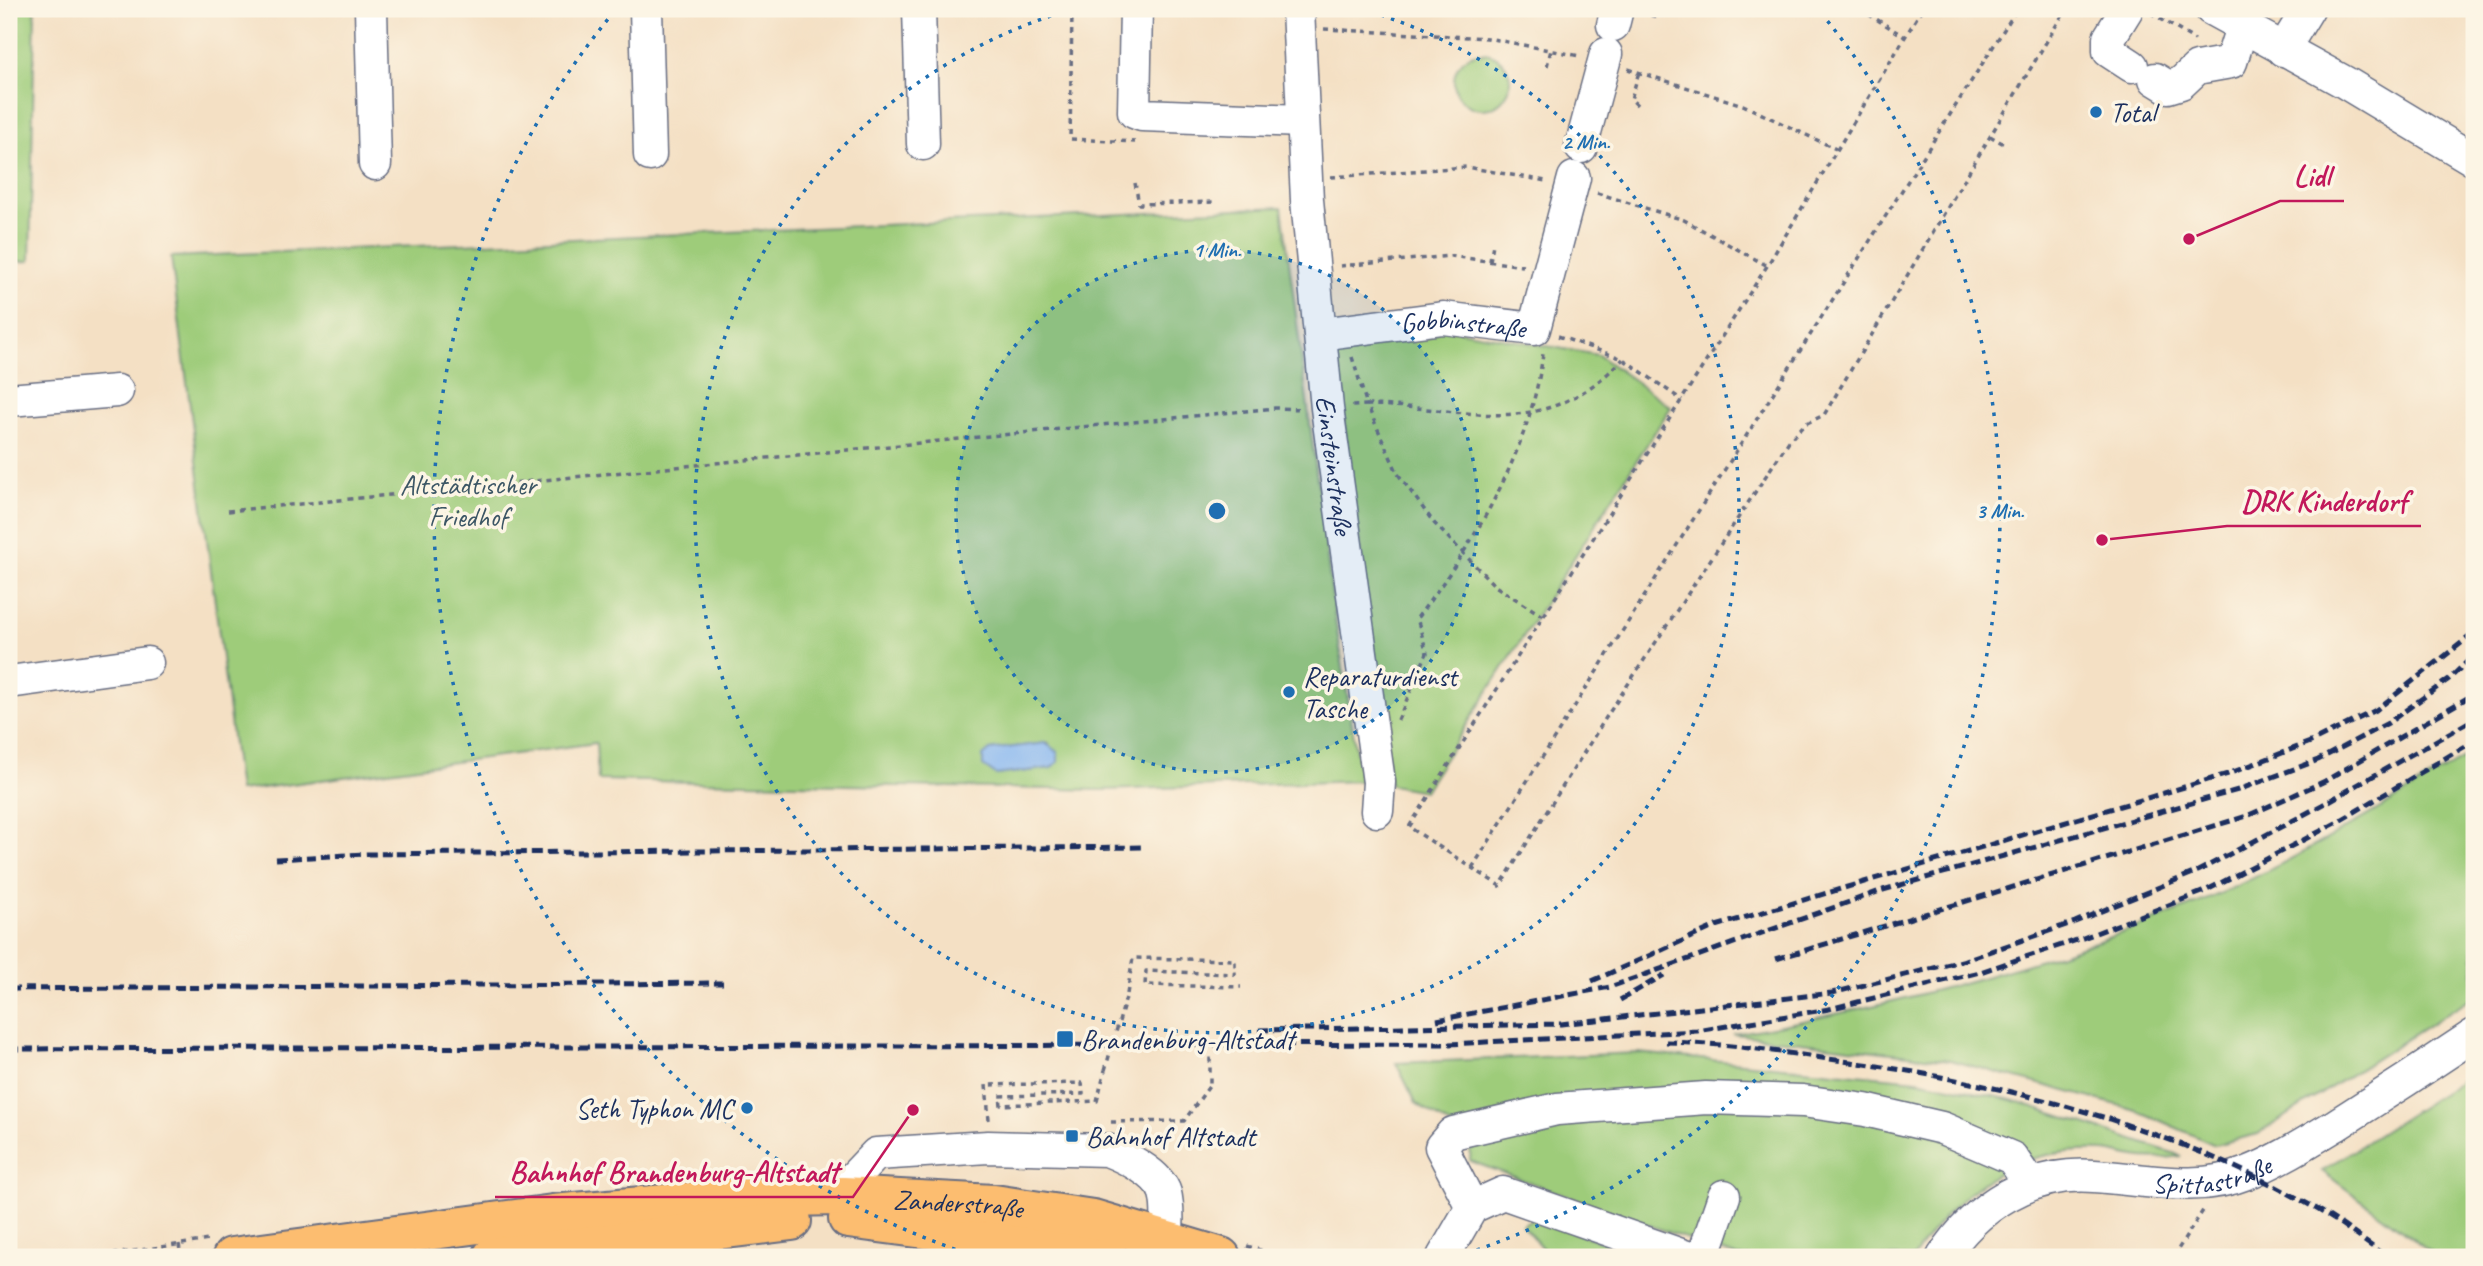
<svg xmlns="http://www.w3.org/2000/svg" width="2483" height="1266" viewBox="0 0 2483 1266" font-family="Caveat,sans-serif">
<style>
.green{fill:#9ecc7a;stroke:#5c7e6c;stroke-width:2;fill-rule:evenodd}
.water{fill:#85b6f1;stroke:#5072a8;stroke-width:2}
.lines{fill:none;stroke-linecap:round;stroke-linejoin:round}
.minor-casing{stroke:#676d82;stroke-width:35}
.major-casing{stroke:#676d82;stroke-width:42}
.path{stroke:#676d82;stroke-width:3.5;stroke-dasharray:5 5;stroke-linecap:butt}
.minor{stroke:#fff;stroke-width:32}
.major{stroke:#fcbd6f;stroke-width:38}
.rail{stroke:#1b2f5e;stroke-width:5;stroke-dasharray:10 5;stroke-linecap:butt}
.path-bridge{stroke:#676d82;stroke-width:3.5;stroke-dasharray:5 5;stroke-linecap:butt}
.ring{fill:none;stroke:#1f6fb2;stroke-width:3.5;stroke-dasharray:3.5 7}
.poi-dot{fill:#1f6fb2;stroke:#fcf5e5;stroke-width:2.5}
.labels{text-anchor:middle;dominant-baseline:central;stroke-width:7;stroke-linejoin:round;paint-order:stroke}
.poi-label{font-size:28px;fill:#1b2f5e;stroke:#fcf5e5;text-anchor:start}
.street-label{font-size:28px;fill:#1b2f5e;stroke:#fcf5e5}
.park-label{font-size:28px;fill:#3c5665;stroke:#fcf5e5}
.centre{fill:#1f6fb2;stroke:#fcf5e5;stroke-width:3.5}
.ring-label{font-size:21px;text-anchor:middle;font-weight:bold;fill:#1f6fb2;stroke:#fcf5e5;stroke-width:7;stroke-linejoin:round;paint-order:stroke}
.leader{fill:none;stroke:#c2185b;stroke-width:2.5}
.callout-dot{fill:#c2185b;stroke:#fcf5e5;stroke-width:2.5}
.callout-label{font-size:30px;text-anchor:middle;font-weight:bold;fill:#c2185b;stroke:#fcf5e5;stroke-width:7;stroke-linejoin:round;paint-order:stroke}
</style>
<rect width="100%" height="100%" fill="#fcf5e5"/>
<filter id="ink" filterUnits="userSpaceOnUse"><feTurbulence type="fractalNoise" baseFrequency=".0143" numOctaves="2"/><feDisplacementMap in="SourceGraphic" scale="14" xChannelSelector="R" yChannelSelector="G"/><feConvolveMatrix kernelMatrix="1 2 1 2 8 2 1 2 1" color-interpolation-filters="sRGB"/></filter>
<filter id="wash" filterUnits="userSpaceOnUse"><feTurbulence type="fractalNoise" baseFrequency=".00686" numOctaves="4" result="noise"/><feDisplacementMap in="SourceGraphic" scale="28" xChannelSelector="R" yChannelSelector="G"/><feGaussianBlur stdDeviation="1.57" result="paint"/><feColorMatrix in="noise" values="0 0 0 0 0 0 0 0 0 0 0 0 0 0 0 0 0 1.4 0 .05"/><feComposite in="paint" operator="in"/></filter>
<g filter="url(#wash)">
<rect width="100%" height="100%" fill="#f4e0c4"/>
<g class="green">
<polygon points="9,9 35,9 30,261 9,262"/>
<circle cx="1482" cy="81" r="28"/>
<path d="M1282 207 1335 618 1361 781 1102 790 598 780 596 743 239 791 171 257ZM1045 743H1049L1054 766 1051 768 996 775 983 765 990 750Z"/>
<polygon points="1421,327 1444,328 1598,355 1671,407 1424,791 1390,785 1335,350"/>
<path d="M2474 752V996L2258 1134 2215 1145 2136 1110 1950 1060 1733 1034C1888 1007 2049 965 2196 904 2291 865 2385 805 2474 752Z"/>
<path d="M1638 1053 1917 1080 2012 1100 2182 1156C2166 1158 2151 1160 2135 1157 2124 1156 2114 1151 2103 1151 2016 1147 1961 1186 1914 1257H1738L1470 1161 1471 1139 1416 1103 1396 1063Z"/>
<polygon points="2474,1073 2474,1257 2438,1257 2322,1171"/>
<polygon points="1533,1218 1646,1257 1550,1257 1522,1225"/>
</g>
<polygon class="water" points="1045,743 1058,752 1058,762 1051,768 996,775 983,766 983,756 990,750"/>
</g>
<g filter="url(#ink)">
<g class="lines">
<defs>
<g id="minor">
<polyline points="371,9 375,164"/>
<polyline points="646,9 650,155"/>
<polyline points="919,9 923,144"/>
<polyline points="1136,9 1134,112 1142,115 1302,121"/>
<path id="s1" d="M1298 9 1307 200 1327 408 1379 782 1377 811"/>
<polyline points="2127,9 2109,38 2109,51 2132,66"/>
<polyline points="2211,9 2346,83 2474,160"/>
<polyline points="1613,25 1617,9"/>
<polyline points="2283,50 2308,9"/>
<polyline points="2155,79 2168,87 2181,83 2197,68 2231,62 2242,27"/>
<polyline points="1581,147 1606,54"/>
<path id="s2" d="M1320 334 1443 318 1534 329 1574 178"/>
<polyline points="9,400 117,391"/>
<polyline points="9,682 147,663"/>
<path d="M843 1196 855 1176 876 1154 988 1147 1107 1150C1125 1157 1159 1173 1165 1193 1169 1207 1167 1224 1167 1239"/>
<polyline points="1472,1207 1441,1147 1453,1133 1557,1109 1706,1098 1803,1101 1865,1110 1942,1128 2012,1158 2030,1184"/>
<polyline points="1443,1257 1472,1207 1503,1193 1687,1257"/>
<polyline points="1703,1257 1724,1196"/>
<path id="s3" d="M1943 1257C1976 1206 2031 1171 2094 1176 2145 1179 2198 1193 2247 1173 2278 1161 2307 1142 2336 1125 2382 1096 2428 1066 2474 1035"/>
</g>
<g id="major">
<polyline points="848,1219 1033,1243 1108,1257"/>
<path id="s4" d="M232 1257 553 1214 731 1198 843 1196 994 1204 1093 1219 1221 1257"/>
<polyline points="492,1257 792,1221"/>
</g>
</defs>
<use href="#minor" class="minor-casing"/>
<use href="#major" class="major-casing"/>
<g class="path">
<polyline points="1577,9 1589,11"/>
<polyline points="1860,9 1905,37"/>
<polyline points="1922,9 1767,266 1409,827 1500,886 1607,716 1789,441 1805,424 1824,415 2066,9"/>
<polyline points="1072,10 1070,139 1135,142"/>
<polyline points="1641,13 1658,17"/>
<polyline points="2151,13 2195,40"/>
<polyline points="1324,29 1487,38 1580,56"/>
<polyline points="1547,66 1551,50"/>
<polyline points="1628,69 1743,105 1836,149"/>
<polyline points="1637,105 1631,99 1639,72"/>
<polyline points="1990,136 2004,144"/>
<polyline points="1331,177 1466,167 1546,181"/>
<polyline points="1135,183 1139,204 1216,202"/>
<polyline points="1597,193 1684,220 1766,265"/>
<polyline points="1490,261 1493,244"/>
<polyline points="1340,266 1451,256 1523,266"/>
<polyline points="1558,336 1623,359 1682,400"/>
<polyline points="1352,357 1367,405 1352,406"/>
<polyline points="228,511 1275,408 1302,409"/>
<path d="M1543 616 1495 586 1434 523 1398 474 1367 405C1471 406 1540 445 1623 359"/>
<path d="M1398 720 1427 653 1417 618C1476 541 1530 451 1543 354"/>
<polyline points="1472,868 2017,9"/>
<polyline points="1127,994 1133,958 1235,960 1235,974 1146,971 1145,985 1241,987"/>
<polyline points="989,1120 986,1085 1082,1083 1083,1094 1000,1096 1001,1105 1097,1101 1105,1070"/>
<polyline points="1111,1122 1184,1121 1210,1085 1210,1054"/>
<polyline points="179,1244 181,1257"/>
<polyline points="1247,1246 1282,1257"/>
<polyline points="93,1257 209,1240"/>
<polyline points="2173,1257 2204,1209"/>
</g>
<use href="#minor" class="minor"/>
<use href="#major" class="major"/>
<g class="rail">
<polyline points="276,859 366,854 1145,847"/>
<polyline points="1776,959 2247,816 2325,781 2474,694"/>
<polyline points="1592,981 1716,926 2228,774 2313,741 2376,710 2474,633"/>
<polyline points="9,989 723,983"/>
<polyline points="1620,1000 1664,975"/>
<polyline points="1437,1020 1610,987 1883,890 2238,790 2318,760 2388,723 2449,679 2474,655"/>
<polyline points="1259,1030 1561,1024 1832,993 1962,961 2075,922 2198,871 2322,805 2474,719"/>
<path d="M1666 1042C1721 1043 1775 1051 1829 1059 2001 1082 2171 1124 2322 1212 2344 1225 2365 1242 2387 1257"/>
<polyline points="9,1049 1448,1044 1697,1031 1829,1009 1980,972 2083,938 2205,891 2336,823 2474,741"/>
</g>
<polyline class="path-bridge" points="1105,1070 1127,994"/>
</g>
</g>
<circle cx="1217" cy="511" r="261" fill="#1f6fb2" fill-opacity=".12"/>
<g class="ring">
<circle cx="1217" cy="511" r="261"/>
<path d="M1361 9A522 522 0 1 1 1073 9"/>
<path d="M975 1256A783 783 0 0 1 613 13M1821 13A783 783 0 0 1 1459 1256"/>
</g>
<g class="poi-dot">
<circle cx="2096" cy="112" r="7"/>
<circle cx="1289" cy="692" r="7"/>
<rect x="1056" y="1030" width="18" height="18" rx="3.5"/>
<circle cx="747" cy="1108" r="7"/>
<rect x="1065" y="1129" width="14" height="14" rx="3.5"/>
</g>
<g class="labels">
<g class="poi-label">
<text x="2110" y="112">Total</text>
<text x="1303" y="676">Reparaturdienst<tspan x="1303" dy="32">Tasche</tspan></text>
<text x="1081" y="1039">Brandenburg-Altstadt</text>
<text x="733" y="1108" text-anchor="end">Seth Typhon MC</text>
<text x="1086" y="1136">Bahnhof Altstadt</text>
</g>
<g class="street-label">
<text stroke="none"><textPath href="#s2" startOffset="144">Gobbinstraße</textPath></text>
<text stroke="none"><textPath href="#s1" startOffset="458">Einsteinstraße</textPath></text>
<text stroke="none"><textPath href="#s3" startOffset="299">Spittastraße</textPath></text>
<text stroke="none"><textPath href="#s4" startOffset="730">Zanderstraße</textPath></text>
</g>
<g class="park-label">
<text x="468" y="484">Altstädtischer<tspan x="468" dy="32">Friedhof</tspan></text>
</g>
</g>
<circle cx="1217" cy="511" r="10" class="centre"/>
<g class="ring-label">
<text x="1586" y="149">2 Min.</text>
<text x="1217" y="257">1 Min.</text>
<text x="2000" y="518">3 Min.</text>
</g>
<path class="leader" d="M2189 239L2280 201H2344M2102 540L2227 526H2421M913 1110L853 1197H495"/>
<g class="callout-dot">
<circle cx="2189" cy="239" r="7"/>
<circle cx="2102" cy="540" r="7"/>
<circle cx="913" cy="1110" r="7"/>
</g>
<g class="callout-label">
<text x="2312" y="186">Lidl</text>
<text x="2324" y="511">DRK Kinderdorf</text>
<text x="674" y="1182">Bahnhof Brandenburg-Altstadt</text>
</g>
<rect width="2483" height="1266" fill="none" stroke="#fcf5e5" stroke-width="35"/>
</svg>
